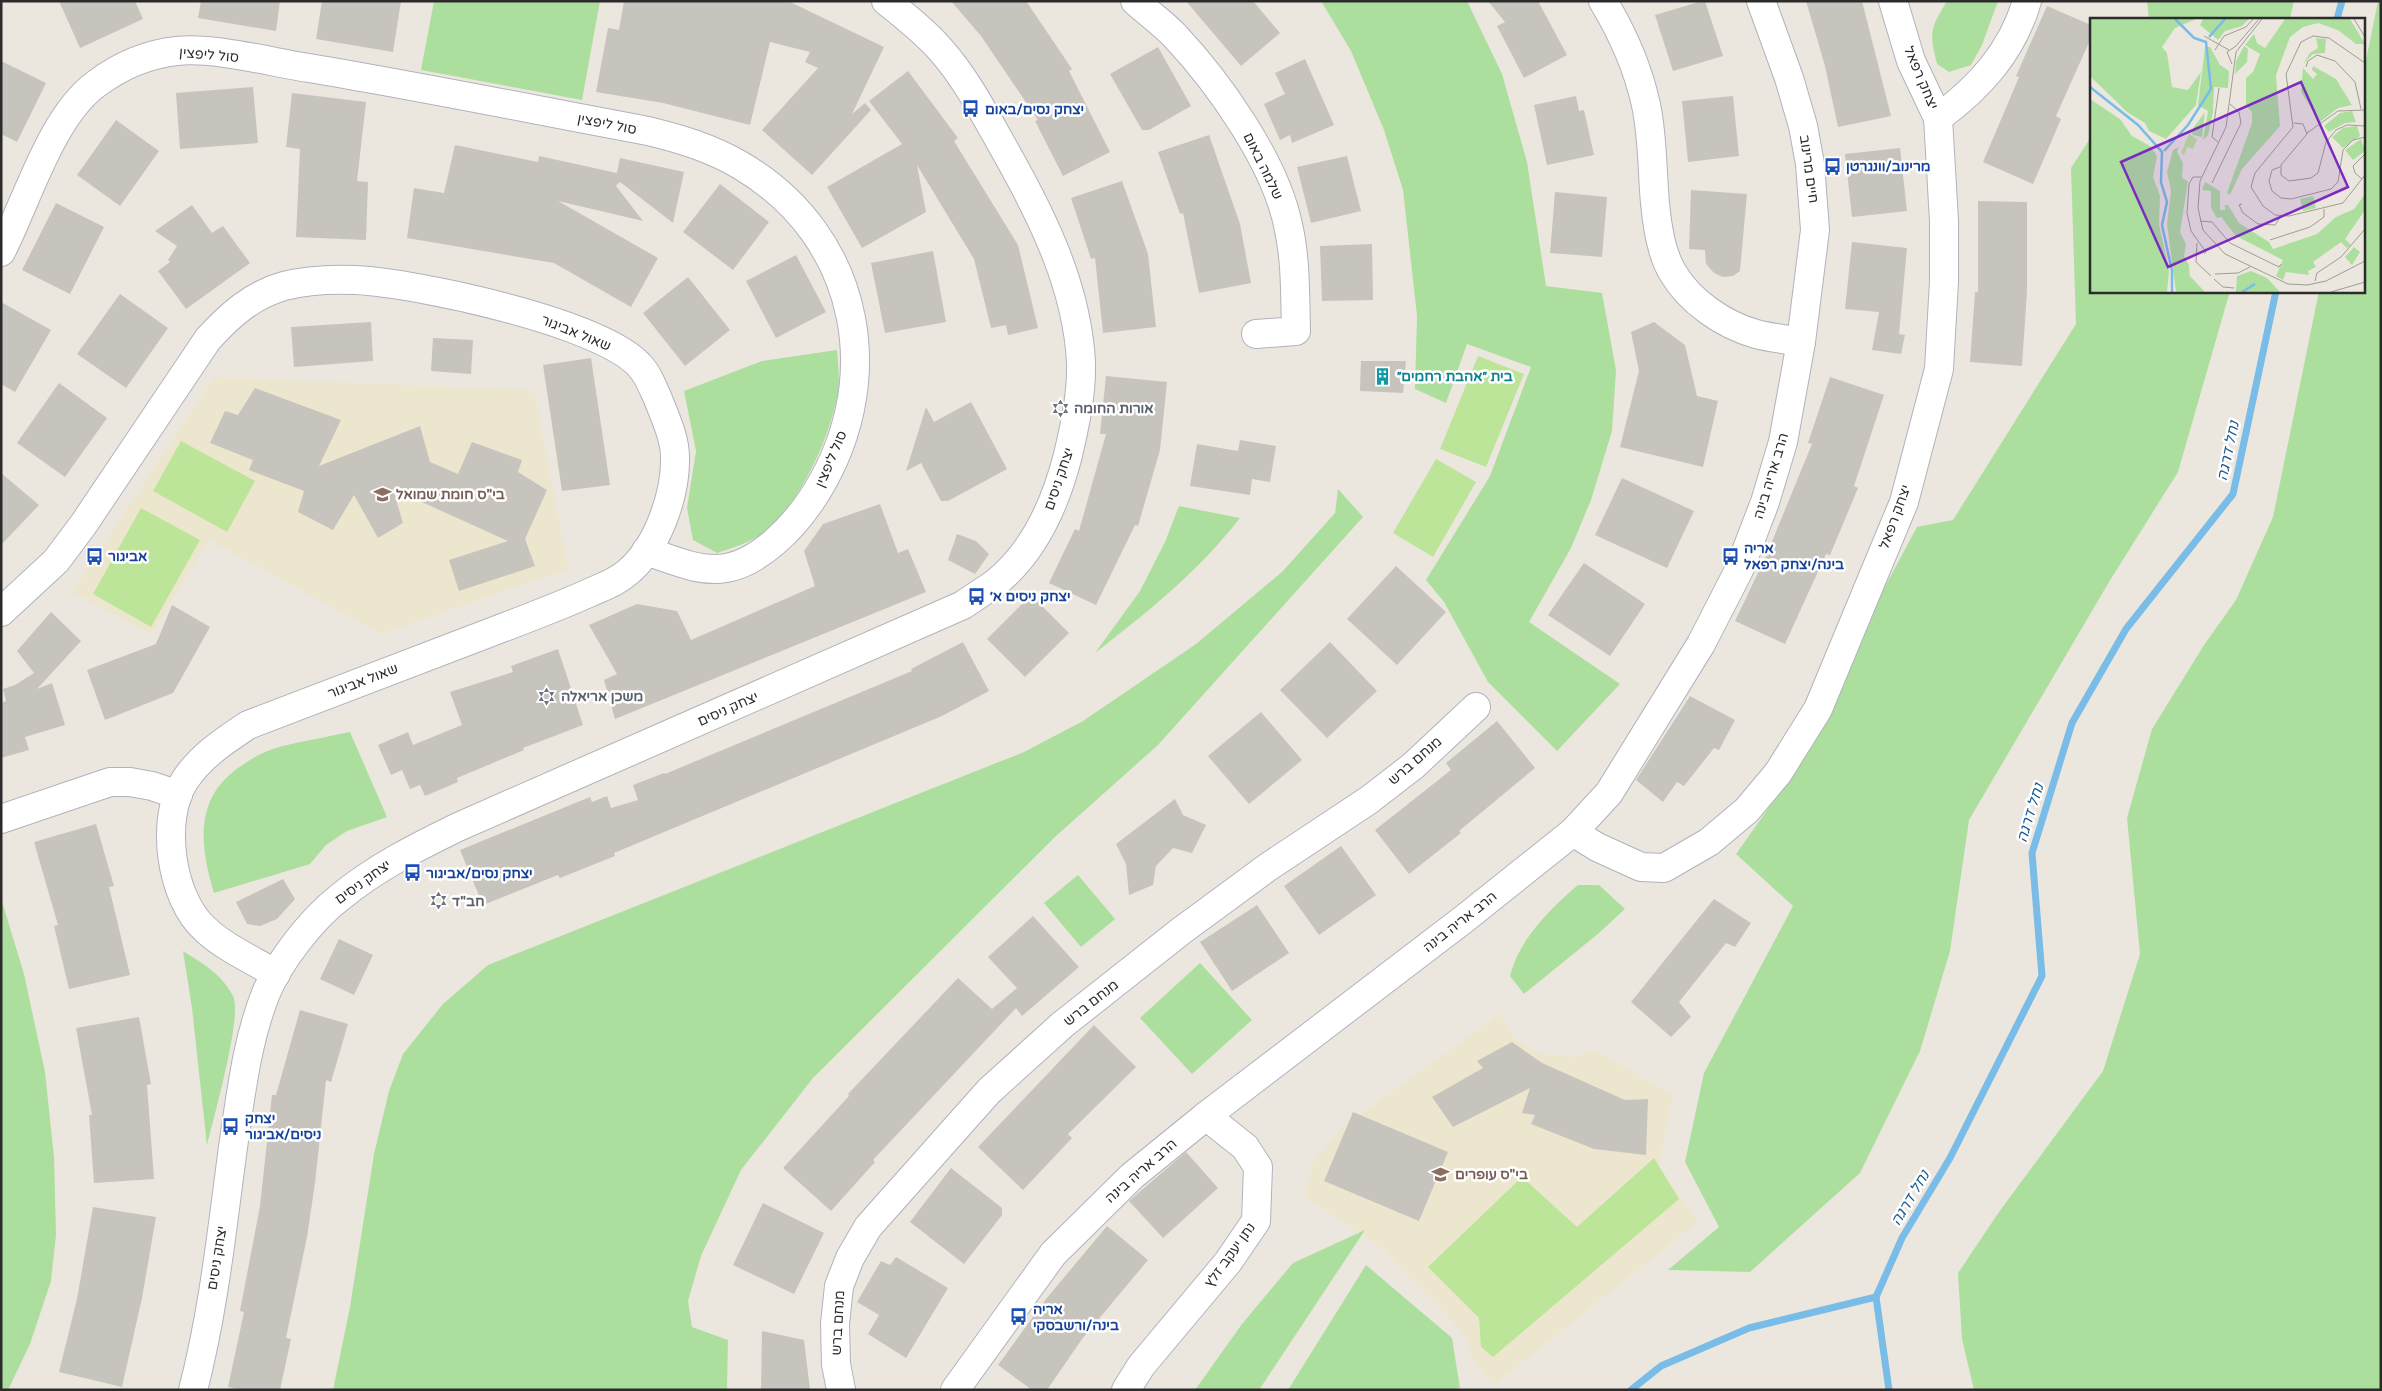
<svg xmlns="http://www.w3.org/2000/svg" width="2382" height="1391" viewBox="0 0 2382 1391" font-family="'Varela Round',Heebo,sans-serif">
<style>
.education{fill:#ece6ce}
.green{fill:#acdf9e}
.pitch{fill:#bce59a}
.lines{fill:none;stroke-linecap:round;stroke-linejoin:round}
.stream{stroke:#78bce7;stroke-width:7}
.building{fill:#c7c4bd}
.minor-casing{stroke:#b1b2bd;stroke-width:30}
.minor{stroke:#fff;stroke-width:28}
.labels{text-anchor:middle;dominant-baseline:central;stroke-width:5;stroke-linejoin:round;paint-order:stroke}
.street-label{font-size:14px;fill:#2b2b2b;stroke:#fff}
.transit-label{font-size:14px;font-weight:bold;fill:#164399;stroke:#fff;text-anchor:start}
.culture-label{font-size:14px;font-weight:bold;fill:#0d838f;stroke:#fff;text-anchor:start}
.worship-label{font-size:14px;font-weight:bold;fill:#5b616d;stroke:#fff;text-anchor:start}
.education-label{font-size:14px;font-weight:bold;fill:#785e54;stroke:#fff;text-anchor:start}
.water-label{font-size:15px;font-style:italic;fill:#165993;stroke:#fff}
.inset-river{fill:none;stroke:#78bce7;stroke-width:2.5}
.inset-road{fill:none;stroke:#9f9c96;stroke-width:1}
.view{fill:#7b2cbf;fill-opacity:0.15;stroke:#7b2cbf;stroke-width:2.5}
.inset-edge{fill:none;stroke:#2b2b2b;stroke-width:2.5}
</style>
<rect width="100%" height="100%" fill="#ece7de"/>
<g class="education">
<polygon points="214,377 534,390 568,569 381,634 209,540 151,634 72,592"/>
<polygon points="1500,1014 1515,1039 1541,1054 1573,1057 1595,1050 1673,1095 1658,1167 1699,1221 1493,1386 1472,1359 1466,1336 1381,1247 1304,1196 1314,1161 1345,1125"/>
</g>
<g class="green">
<polygon points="434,1 600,1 582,100 421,70"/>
<polygon points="1321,1 1467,1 1502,74 1527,162 1546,286 1602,293 1616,370 1612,431 1591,500 1571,548 1529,622 1620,684 1557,751 1488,682 1444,602 1426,580 1490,476 1531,367 1467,344 1446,403 1415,389 1417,316 1403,190 1384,130 1351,51"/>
<path d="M1947 1H1998L1982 45 1971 65 1949 72 1937 64C1929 32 1930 29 1947 1Z"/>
<polygon points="2147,1 2294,1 2290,19 2149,19"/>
<polygon points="2378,1 2381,1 2381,1390 1974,1390 1962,1339 1958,1273 1999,1212 2103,1071 2140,954 2127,818 2152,729 2204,645 2236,600 2273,517 2319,291 2363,291 2363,75"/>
<polygon points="2091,137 2091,291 2230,291 2178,472 2109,582 1969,820 1950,951 1920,1051 1860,1173 1750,1272 1668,1270 1719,1227 1685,1162 1704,1073 1793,906 1736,854 1814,744 1882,592 1917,527 1953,520 2076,324 2071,168"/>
<path d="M837 350C838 363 840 379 838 392 831 435 802 499 769 528 755 541 735 547 717 553L693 540 687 508 696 451 684 391 762 361Z"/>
<polygon points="1338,489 1363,517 1158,745 1056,836 813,1078 741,1170 701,1256 688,1301 692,1327 728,1340 727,1390 333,1390 350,1307 374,1154 389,1091 403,1054 443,1004 488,965 1024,752 1083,721 1196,644 1282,572 1335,513"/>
<path d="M1179 506 1240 518C1198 572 1149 611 1095 653L1140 591 1165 542Z"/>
<path d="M350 732 387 817 347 831 326 845 310 864 214 893C199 843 194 795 244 764 254 757 267 750 279 747 302 741 327 737 350 732Z"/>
<polygon points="1078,875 1115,919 1081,947 1044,903"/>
<path d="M1578 885H1599L1625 909 1599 933 1524 994 1510 976C1519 939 1550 909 1578 885Z"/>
<polygon points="1,898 24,974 45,1072 54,1157 56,1235 51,1281 30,1344 8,1390 1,1390"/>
<path d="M183 951C202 963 222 974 233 996 243 1015 213 1120 207 1146L192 1008Z"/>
<polygon points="1200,963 1252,1020 1192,1074 1140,1018"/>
<polygon points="1365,1230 1259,1390 1195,1390 1242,1324 1293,1263"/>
<polygon points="1366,1265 1452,1338 1460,1388 1448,1390 1288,1390"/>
</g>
<g class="pitch">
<polygon points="1478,356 1524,374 1486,467 1440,449"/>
<polygon points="181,441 255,481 227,532 153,491"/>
<polygon points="1436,459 1476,482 1433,557 1393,533"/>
<polygon points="141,508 200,540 151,627 93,594"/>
<polygon points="1654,1158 1679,1199 1493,1357 1481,1347 1479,1318 1428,1267 1522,1177 1577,1227"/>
</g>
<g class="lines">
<g class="stream">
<polyline points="2337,19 2342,1"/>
<polyline points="1631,1390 1661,1366 1749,1328 1876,1297"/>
<polyline points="1889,1390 1876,1297 1902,1238 1950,1158 2042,976 2032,853 2072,723 2126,629 2233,494 2276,291"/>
</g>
</g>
<g class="building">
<polygon points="59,1 135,1 143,19 80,48"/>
<polygon points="201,1 280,1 276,31 198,18"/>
<polygon points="322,1 401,1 393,52 316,39"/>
<polygon points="624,1 788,1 884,47 852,114 865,103 871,110 812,175 762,130 818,68 805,62 810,52 770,42 750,125 663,103 596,92 608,28 619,30"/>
<polygon points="951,1 1026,1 1072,69 1069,71 1110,152 1063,176 1035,121 1038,120 981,36"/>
<polygon points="1186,1 1253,1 1280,33 1241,66"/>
<polygon points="1488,1 1538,1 1567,55 1524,78 1497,26 1505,22"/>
<polygon points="1702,1 1705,1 1723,56 1673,71 1655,15"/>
<polygon points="1806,1 1862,1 1891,116 1838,127 1825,66"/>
<polygon points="2047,6 2091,25 2091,38 2056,116 2061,119 2033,184 1983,162 2019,77 2016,76"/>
<polygon points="1158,47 1191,106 1149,130 1142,130 1110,74"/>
<polygon points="1305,59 1334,125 1292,143 1290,135 1280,140 1264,104 1285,94 1275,73"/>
<polygon points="1,61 46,83 17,142 1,134"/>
<polygon points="908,71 958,138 954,141 1018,245 1038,328 1008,335 1006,325 991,328 974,259 917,165 926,212 862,248 827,187 902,144 869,101"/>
<polygon points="253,87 258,143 180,149 176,93"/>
<polygon points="292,93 366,102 357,181 368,182 366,240 296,237 300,149 286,147"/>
<polygon points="1576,96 1579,111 1584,110 1594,155 1547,165 1534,105"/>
<polygon points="1733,96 1739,156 1688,162 1682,101"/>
<polygon points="116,120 159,151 120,206 77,175"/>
<polygon points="1209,135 1240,224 1251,283 1199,293 1183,213 1180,214 1158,152"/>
<polygon points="455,145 538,162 539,156 617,173 620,158 684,172 673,223 620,182 616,186 643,221 558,201 658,258 631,307 554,263 407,238 414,188 444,193"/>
<polygon points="1900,148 1907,211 1852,217 1845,154"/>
<polygon points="1347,156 1361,211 1311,223 1297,167"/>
<polygon points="1122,181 1148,254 1156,327 1103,333 1095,258 1091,259 1071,198"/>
<polygon points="720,184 769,222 733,270 683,232"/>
<polygon points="1691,190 1747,194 1740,271 1733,276 1723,277 1714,273 1706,264 1705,250 1689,249"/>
<polygon points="1555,192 1607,197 1602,257 1550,253"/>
<polygon points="1978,201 2027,202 2027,291 2022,366 1970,362 1975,292 1978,292"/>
<polygon points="56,203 104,227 70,294 22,270"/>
<polygon points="192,205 212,233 223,226 250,263 186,309 158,271 170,262 168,260 177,246 155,231"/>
<polygon points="1852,242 1907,248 1899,334 1905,335 1901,354 1872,350 1879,312 1845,309"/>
<polygon points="1372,244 1373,300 1322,301 1320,246"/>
<polygon points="933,251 946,322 885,333 871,263"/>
<polygon points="796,255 826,312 776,338 746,281"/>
<polygon points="688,277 730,330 685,366 643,313"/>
<polygon points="120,294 168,328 126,388 77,354"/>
<polygon points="1,302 51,330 15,392 1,384"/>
<polygon points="371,322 373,361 294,367 291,327"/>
<polygon points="1654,322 1685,345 1697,396 1718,401 1703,467 1620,447 1639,371 1631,332"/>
<polygon points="433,338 473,340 471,374 431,371"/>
<polygon points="591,358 610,485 562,491 543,365"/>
<polygon points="1361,361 1406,361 1403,393 1360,391"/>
<polygon points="1106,376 1167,382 1160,450 1138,526 1135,525 1096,605 1049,583 1075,529 1079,531 1106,434 1100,434"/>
<polygon points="1830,377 1884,395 1854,486 1858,488 1830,555 1826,554 1785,644 1735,621 1766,556 1812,444 1808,443"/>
<polygon points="59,383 107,418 65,477 17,443"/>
<polygon points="255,388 341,420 319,466 420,426 430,462 458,474 472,442 522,460 518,472 547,490 525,539 535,566 459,591 449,560 508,541 393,489 403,523 378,538 354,495 333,530 298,512 304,491 249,470 253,460 210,443 225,411 238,415"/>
<polygon points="971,402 1007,469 948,501 941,501 921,463 906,471 926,407 934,422"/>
<polygon points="1240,440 1276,446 1270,482 1252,479 1250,495 1190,486 1197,444 1238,451"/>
<polygon points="1,473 39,505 1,545"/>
<polygon points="1622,478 1694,511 1667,568 1595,535"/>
<polygon points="880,504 898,553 908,549 926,592 615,719 604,680 617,674 589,625 637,604 677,611 691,640 815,586 804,551 823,524"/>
<polygon points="957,534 976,541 989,554 975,574 948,560"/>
<polygon points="1584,563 1645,604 1610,656 1548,615"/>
<polygon points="1396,566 1446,612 1397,665 1347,619"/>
<polygon points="1031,595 1069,633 1025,677 987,639"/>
<polygon points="172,605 210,627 173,693 105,720 87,670 156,644"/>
<polygon points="51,612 81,641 37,689 52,683 65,725 25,737 29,750 1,758 1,703 6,701 3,689 15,685 34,673 17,651"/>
<polygon points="963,642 989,691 942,716 614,853 615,856 560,878 558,875 483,905 460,850 590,797 592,802 607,796 611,808 638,800 633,785 664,773 665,774 912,671 911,669"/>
<polygon points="1330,642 1377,691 1327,738 1280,690"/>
<polygon points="558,649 583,725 523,748 524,750 457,778 458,782 425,796 420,785 410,789 402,770 391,775 378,745 408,732 413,745 462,725 450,692 513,672 511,666"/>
<polygon points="1690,696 1735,720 1719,750 1714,748 1684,786 1677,782 1663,802 1636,780"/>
<polygon points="1261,712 1302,760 1249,804 1208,756"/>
<polygon points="1497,721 1535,768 1459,831 1461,833 1409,874 1375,830 1451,770 1446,763"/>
<polygon points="1175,799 1183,815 1206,825 1192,853 1173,848 1156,866 1153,885 1129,895 1126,864 1116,844"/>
<polygon points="96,824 114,886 109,887 130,975 69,989 54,926 58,925 34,842"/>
<polygon points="1341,846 1376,895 1319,935 1284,886"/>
<polygon points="283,879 295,899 277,919 260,926 247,924 236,902"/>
<polygon points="1714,899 1751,923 1735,947 1726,943 1679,1002 1691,1017 1671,1037 1631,1002"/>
<polygon points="1257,905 1289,953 1232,991 1200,942"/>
<polygon points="1033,916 1079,967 1022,1016 1016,1008 873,1160 875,1162 831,1211 783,1168 849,1096 848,1094 958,978 992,1009 1017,988 988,957"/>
<polygon points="339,939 373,955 354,995 320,979"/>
<polygon points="300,1010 348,1024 331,1082 326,1080 315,1183 307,1237 286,1338 291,1339 280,1390 243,1390 228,1387 244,1312 240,1311 260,1206 272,1095 276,1095"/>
<polygon points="139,1017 151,1084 147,1085 154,1179 94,1183 89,1115 92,1115 76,1028"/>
<polygon points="1094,1025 1136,1067 1068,1134 1072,1138 1023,1190 978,1147"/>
<polygon points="1512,1042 1542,1063 1625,1100 1648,1099 1646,1155 1594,1149 1531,1124 1535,1115 1522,1113 1530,1088 1453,1127 1432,1097 1483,1068 1477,1061"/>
<polygon points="1353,1112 1448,1152 1419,1221 1324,1181"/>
<polygon points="1186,1152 1218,1188 1163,1238 1129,1201"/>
<polygon points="951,1168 1002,1208 1002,1215 964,1264 910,1222"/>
<polygon points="763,1203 824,1233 794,1294 733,1265"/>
<polygon points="93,1207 156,1217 142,1298 122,1387 59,1372 77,1299"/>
<polygon points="1107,1226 1148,1260 1082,1339 1047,1390 1032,1390 998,1365 1046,1299"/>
<polygon points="896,1257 948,1288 906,1358 868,1334 879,1315 857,1302 881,1261 890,1265"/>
<polygon points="762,1331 804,1340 810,1390 761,1390"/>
</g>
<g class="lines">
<defs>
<g id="minor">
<path d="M1135 1C1148 13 1163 23 1175 36 1219 83 1275 162 1288 225 1296 259 1295 296 1296 331L1256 334"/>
<path d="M1603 1C1623 34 1638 68 1646 105 1653 137 1652 171 1655 203 1657 225 1661 254 1673 273 1690 302 1724 325 1756 334 1771 338 1786 339 1801 342"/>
<path d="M1938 118C1980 87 2012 52 2027 1"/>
<path d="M1 252C27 201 51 117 96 84 120 66 148 54 177 51 215 47 270 62 309 68 423 87 535 110 648 131 681 139 711 148 740 165 863 237 889 386 810 502 792 528 760 562 726 568 700 573 671 559 646 551"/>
<path d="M1 612 56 561 83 525 208 339C230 315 252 295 284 286 307 280 332 279 356 280 416 283 599 322 639 365 648 374 653 388 658 399 665 417 675 438 675 457 676 495 657 548 628 572 617 582 602 587 589 593 560 606 531 617 502 628 417 661 332 693 248 725 224 741 201 756 185 780 159 819 171 899 205 929 225 948 253 960 276 974"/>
<polyline points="1,819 110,782 130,782 152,786 178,795"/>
<polyline points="1573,832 1597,847 1641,867 1664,868 1709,842 1747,810 1778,773 1818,709 1904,502 1939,369 1944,281 1944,221 1938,118 1911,61 1893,1"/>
<path d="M193 1390C215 1306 223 1218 235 1133 242 1086 248 1038 266 993 279 961 312 919 339 898 375 868 417 847 458 827L963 605C973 598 984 591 994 584 1034 553 1056 502 1068 455 1075 425 1082 393 1081 362 1077 287 1043 218 1007 154 987 119 967 79 940 49 924 31 905 16 886 1"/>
<polyline points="841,1390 836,1364 835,1324 839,1286 850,1258 868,1227 989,1091 1062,1025 1181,931 1268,867 1369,800 1413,766 1476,707"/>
<polyline points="955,1390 1053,1254 1132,1176 1206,1116 1464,919 1573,832 1609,793 1701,644 1739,570 1765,502 1783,442 1801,342 1815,230 1810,164 1803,126 1789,78 1761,1"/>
<polyline points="1126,1390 1141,1366 1228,1262 1256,1221 1258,1167 1245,1147 1206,1116"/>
</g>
</defs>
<use href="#minor" class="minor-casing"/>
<use href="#minor" class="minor"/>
</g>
<defs>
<symbol id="bus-bare" viewBox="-9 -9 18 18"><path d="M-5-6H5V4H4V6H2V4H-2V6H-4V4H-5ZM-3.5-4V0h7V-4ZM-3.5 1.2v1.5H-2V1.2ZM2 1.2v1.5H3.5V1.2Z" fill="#1a4fb4" stroke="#fff" stroke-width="2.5" paint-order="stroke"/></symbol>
<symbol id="building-bare" viewBox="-9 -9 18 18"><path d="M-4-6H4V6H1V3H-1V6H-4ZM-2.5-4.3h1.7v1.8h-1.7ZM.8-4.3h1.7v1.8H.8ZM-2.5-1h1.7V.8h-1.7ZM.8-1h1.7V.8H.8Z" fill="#0f9aa8" stroke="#fff" stroke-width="2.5" paint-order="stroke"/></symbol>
<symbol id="synagogue-bare" viewBox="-9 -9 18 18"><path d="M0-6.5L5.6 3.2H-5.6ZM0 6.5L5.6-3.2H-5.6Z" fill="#6b7280" stroke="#fff" stroke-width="2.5" paint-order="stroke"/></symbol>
<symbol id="school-bare" viewBox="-9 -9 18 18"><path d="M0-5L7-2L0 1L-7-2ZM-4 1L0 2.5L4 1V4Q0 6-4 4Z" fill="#8d6e63" stroke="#fff" stroke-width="2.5" paint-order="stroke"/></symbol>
</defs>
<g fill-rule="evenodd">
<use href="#bus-bare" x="958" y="96" width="25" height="25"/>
<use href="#bus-bare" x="1820" y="154" width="25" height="25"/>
<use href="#building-bare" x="1370" y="364" width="25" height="25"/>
<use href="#synagogue-bare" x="1048" y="396" width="25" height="25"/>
<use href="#school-bare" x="370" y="482" width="25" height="25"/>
<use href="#bus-bare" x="82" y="544" width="25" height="25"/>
<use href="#bus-bare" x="1718" y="544" width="25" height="25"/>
<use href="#bus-bare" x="964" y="584" width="25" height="25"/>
<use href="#synagogue-bare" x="534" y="684" width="25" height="25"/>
<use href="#bus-bare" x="400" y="860" width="25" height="25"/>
<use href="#synagogue-bare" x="426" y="888" width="25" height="25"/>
<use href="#bus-bare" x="218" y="1114" width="25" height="25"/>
<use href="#school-bare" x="1428" y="1162" width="25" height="25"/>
<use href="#bus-bare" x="1006" y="1304" width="25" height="25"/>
</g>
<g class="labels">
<g class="street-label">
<text transform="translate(209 55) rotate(5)">סול ליפצין</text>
<text transform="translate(1921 78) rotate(67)">יצחק רפאל</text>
<text transform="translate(607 124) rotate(11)">סול ליפצין</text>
<text transform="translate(1263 166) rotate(64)">שלמה באום</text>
<text transform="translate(1809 169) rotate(82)">חיים מרינוב</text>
<text transform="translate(576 333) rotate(22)">שאול אביגור</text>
<text transform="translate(831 459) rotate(-67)">סול ליפצין</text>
<text transform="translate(1771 476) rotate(-73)">הרב אריה בינה</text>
<text transform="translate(1059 479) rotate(-71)">יצחק ניסים</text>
<text transform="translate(1895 517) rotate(-70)">יצחק רפאל</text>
<text transform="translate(363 681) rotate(-21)">שאול אביגור</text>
<text transform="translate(728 709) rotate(-24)">יצחק ניסים</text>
<text transform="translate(1415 761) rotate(-41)">מנחם ברש</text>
<text transform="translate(363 882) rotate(-36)">יצחק ניסים</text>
<text transform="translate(1460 922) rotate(-38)">הרב אריה בינה</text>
<text transform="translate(1091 1003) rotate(-38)">מנחם ברש</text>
<text transform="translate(1141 1171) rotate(-41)">הרב אריה בינה</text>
<text transform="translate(1230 1255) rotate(-54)">נתן יעקב זלץ</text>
<text transform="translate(217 1258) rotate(-81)">יצחק ניסים</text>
<text transform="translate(838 1323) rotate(-87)">מנחם ברש</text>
</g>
<g class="transit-label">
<text x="985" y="109">יצחק נסים/באום</text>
<text x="1846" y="166">מרינוב/וונגרטן</text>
<text x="1744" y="548">אריה<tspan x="1744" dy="16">בינה/יצחק רפאל</tspan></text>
<text x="108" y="556">אביגור</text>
<text x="990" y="596">יצחק ניסים א׳</text>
<text x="426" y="873">יצחק נסים/אביגור</text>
<text x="245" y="1118">יצחק<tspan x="245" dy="16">ניסים/אביגור</tspan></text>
<text x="1033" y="1309">אריה<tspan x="1033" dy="16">בינה/ורשבסקי</tspan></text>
</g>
<g class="culture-label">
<text x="1397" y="376">בית ״אהבת רחמים״</text>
</g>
<g class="worship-label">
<text x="1074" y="408">אורות החומה</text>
<text x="561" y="696">משכן אריאלה</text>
<text x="452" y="901">חב"ד</text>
</g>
<g class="education-label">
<text x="396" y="494">בי"ס חומת שמואל</text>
<text x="1455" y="1174">בי"ס עופרים</text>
</g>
<g class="water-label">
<text transform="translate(2228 451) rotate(-78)">נחל דרגה</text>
<text transform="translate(2030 813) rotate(-73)">נחל דרגה</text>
<text transform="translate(1910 1198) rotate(-59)">נחל דרגה</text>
</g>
</g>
<g transform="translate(2090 18)">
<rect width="275" height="275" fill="#ece7de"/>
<path d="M0 1H106L85 10 72 29 77 35 82 69 98 72 111 54 106 87 76 121 59 113 55 105 37 94 0 58ZM113 1H159L152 8 135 13 128 22 110 7ZM195 1H260L275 26H266L248 12 228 5 213 9 200 19 186 57 190 108 152 151 140 177 137 175 162 105V94L156 88V60L163 54 170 36 155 27 164 16 167 25 175 30ZM226 20 236 21 235 35 223 36 213 46 220 35 228 30ZM154 28 158 31 157 44 145 56 146 43ZM115 29H120L130 47 139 53 138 70 124 69 123 94 118 117 113 122 118 93 108 87ZM223 48 246 61 262 87 248 90 230 104 211 74 213 50 223 61 227 56 222 52ZM0 81 30 101 42 118 60 128 67 138 63 159 70 178 69 206 79 253 77 274H0ZM262 93 266 104 255 105 239 114 234 108 250 95ZM115 94 112 119 103 117 101 113ZM267 108 270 118 253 130 242 119 253 110ZM271 121 275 133 263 142 255 132ZM89 129 87 134 93 145 92 160 98 163 90 214 96 226 94 238 99 247 100 262V258L115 274H86L77 206 81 173 77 154 83 132ZM115 164 130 173V192H135V187H138L149 205 179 224 183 231 227 216 246 199 264 191 275 176V192L255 221 261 227 257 230 251 224 223 244 226 249 218 253 219 257 196 254 193 262 186 258 193 242 146 218 131 199 127 200 121 190V173L112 172ZM223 178 226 190 213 193 210 181ZM264 229 270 234 262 247 255 239ZM161 253 177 260 190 274H146L147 258Z" fill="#acdf9e"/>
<path d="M99 116 107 121 103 131 97 129 94 137 91 135Z" fill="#bce59a"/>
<path class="inset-river" d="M119 19 135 1M0 69 48 107 72 134 71 164 77 184 72 207 82 253V274M74 133 98 107 121 71 116 24 104 20 85 1M152 274 165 266"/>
<path class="inset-road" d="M172 1 146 34 136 109 110 163 108 190 113 212 135 236 198 266 217 267 236 263 275 243M264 1 275 19M114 18 139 32M125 32 134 18 156 9 163 1M275 45 239 20 223 18 211 24 196 56 203 109 165 155 161 169 173 188 185 197 199 198 253 185 275 157M142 46 137 34 146 28 169 1M216 49 218 43 227 37 245 43 265 64 271 91M129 70 122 119 129 125M204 105 213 106 217 116 191 147V157L199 163 221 160 228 155 236 124 246 112 257 107 275 108M217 115 248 93 275 92M190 149 182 152 179 163 182 173 191 180 201 181 241 171 248 164 253 132 263 122 275 119M111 159H103L99 166 97 195 101 213 116 234 114 236M272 161 265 155 263 148 275 136M122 165 151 105 149 94 140 86M152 186 149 187 153 195 168 206 185 207 191 198M110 203 122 204 140 225 189 249 191 246M180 222 220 209 234 199V191M107 225 106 244 121 258M125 256 148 255 160 249M124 261 133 269 144 270M225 263 227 255 251 239 275 211M241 274 275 264"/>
<path class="view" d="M211 64 258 169 78 249 31 144Z"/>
<rect width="275" height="275" class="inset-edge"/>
</g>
<rect width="2382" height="1391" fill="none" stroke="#2b2b2b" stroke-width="5"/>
</svg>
